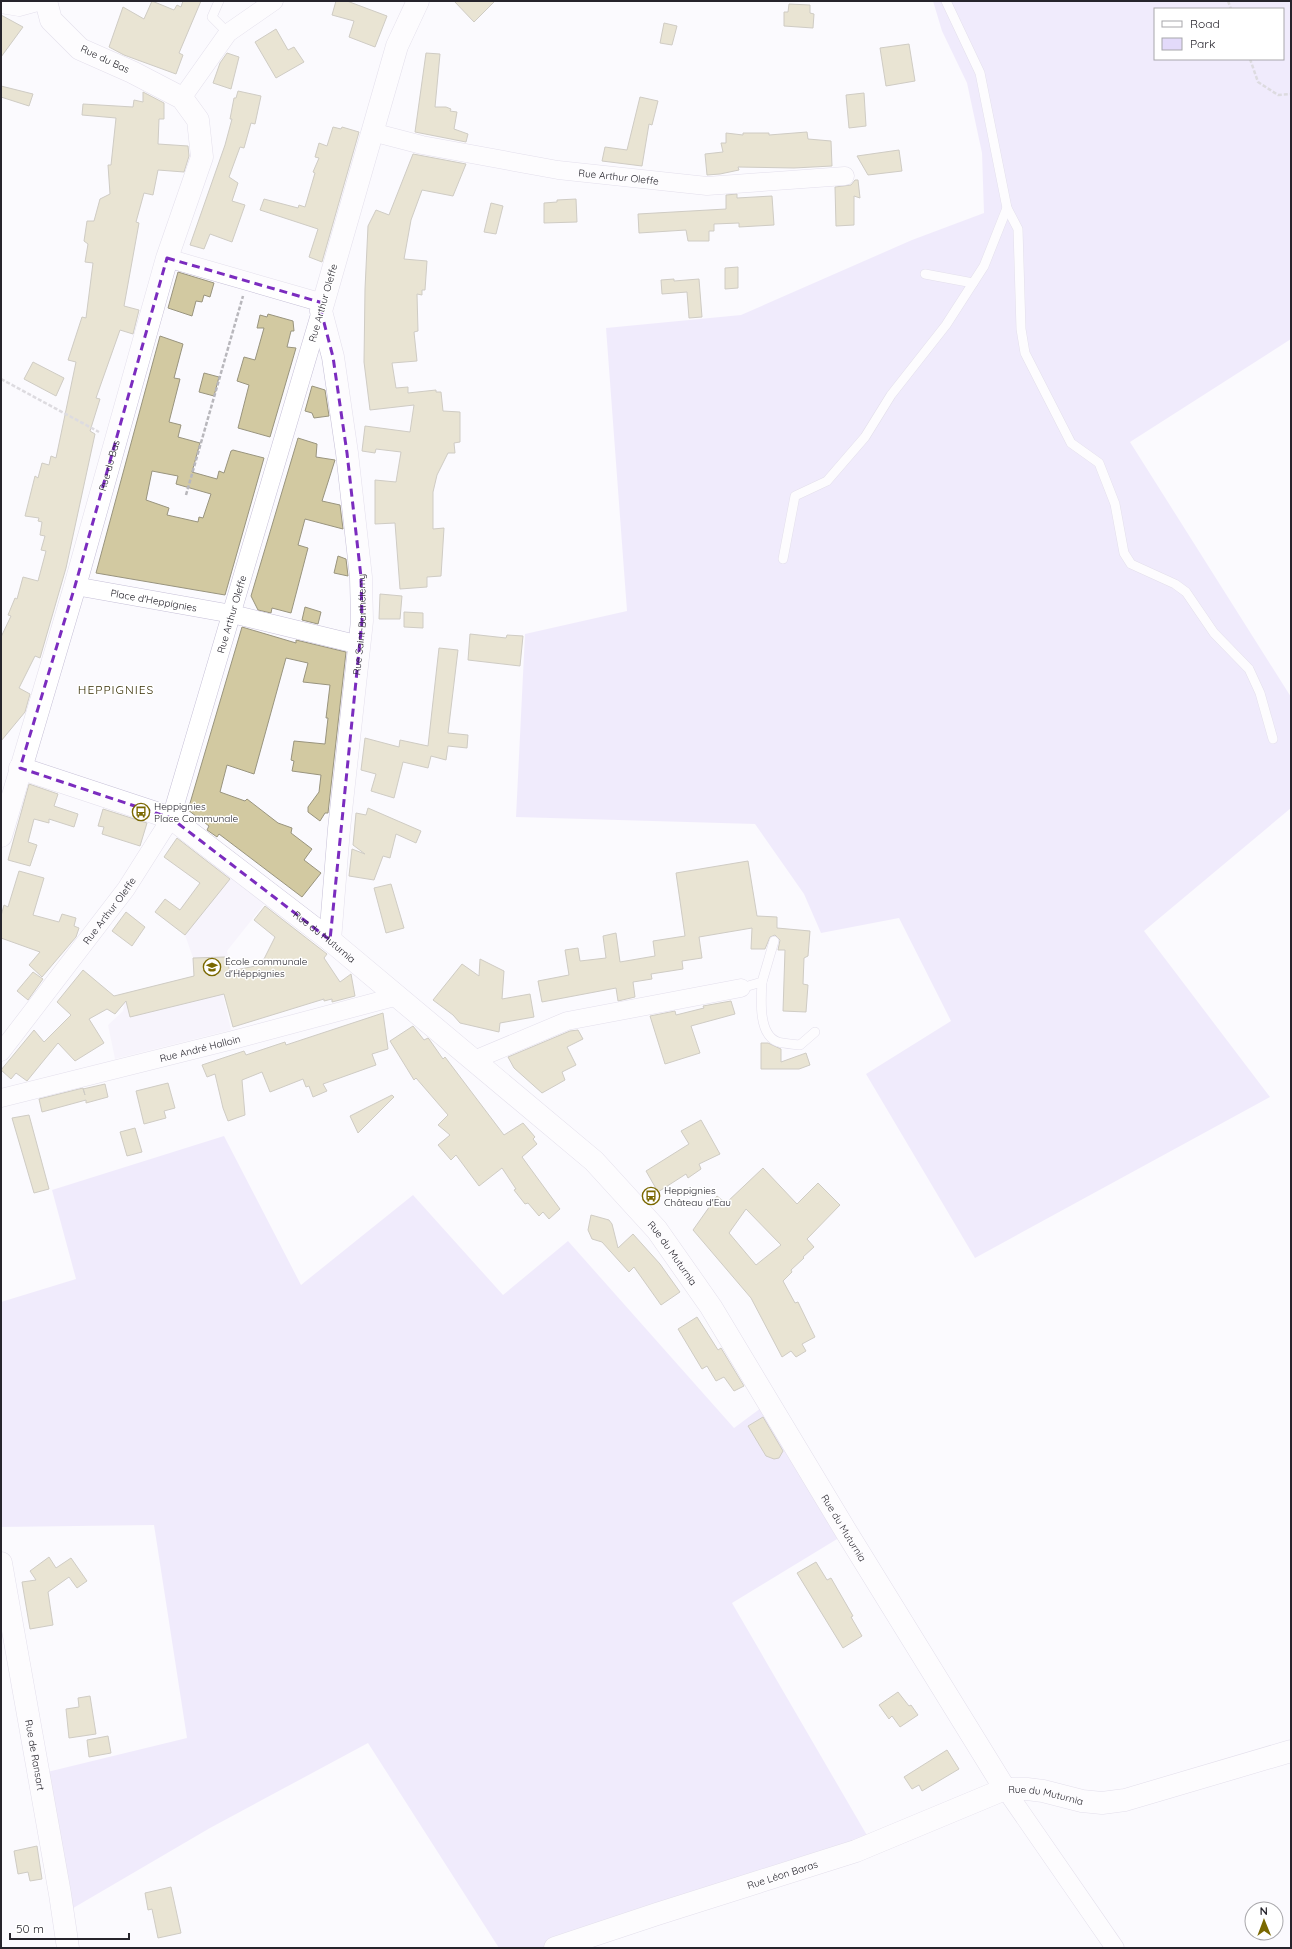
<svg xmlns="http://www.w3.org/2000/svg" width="1292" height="1949" viewBox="0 0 1292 1949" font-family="Quicksand,sans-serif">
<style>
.built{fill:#f2eefb}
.green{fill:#e3dafa;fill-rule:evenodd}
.building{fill:#d2c9a1;stroke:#99947e;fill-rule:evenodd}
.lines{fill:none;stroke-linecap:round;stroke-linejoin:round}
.lane-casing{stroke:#c6c0d7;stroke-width:10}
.street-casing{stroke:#c6c0d7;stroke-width:19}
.secondary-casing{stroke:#c6c0d7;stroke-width:23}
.path{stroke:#b8b7bc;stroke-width:2.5;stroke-dasharray:4 2;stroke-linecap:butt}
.lane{stroke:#fff;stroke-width:9}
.street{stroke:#fff;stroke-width:18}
.secondary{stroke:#fff;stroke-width:22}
.marked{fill:none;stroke:#7b2cbf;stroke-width:3;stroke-dasharray:8 5;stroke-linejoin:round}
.labels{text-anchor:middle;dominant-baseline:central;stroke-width:3;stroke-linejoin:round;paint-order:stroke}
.street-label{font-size:10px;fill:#26242c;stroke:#fff}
.poi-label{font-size:10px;fill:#26242c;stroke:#fff;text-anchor:start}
.quarter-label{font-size:12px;letter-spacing:1px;fill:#362d02;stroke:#fff}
</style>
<rect width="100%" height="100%" fill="#fbfafe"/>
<polygon class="built" points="214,862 266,902 227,951 232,976 223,994 231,1030 115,1059 108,1025 123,1011 125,999 194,976 193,958 185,935 170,923"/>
<g class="green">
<path d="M933 1H1291V339L1130 442 1291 697V808L1144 931 1270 1097 975 1258 866 1074 951 1021 899 918 821 933 804 894 755 824 516 817 525 634 627 611 606 328 741 315 912 240 984 213 982 153 967 83 942 31ZM1155 9H1283V59H1155Z"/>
<polygon points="224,1136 301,1285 413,1195 503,1295 568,1241 734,1428 769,1402 847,1533 732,1603 872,1844 557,1948 499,1948 368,1743 210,1828 63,1914 39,1774 187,1738 154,1525 1,1527 1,1302 76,1279 52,1190"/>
</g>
<g class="building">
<polygon points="152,1 174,10 177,5 181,7 183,1 201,1 179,53 183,55 176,74 124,55 109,47 123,7 144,19"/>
<polygon points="336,1 347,1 387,16 375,47 349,37 354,21 332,15"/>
<polygon points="454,1 495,1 474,22"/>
<polygon points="789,4 810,5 810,13 814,14 813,28 784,26 784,12 788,12"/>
<polygon points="1,15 23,27 1,57"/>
<polygon points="664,23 677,26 672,45 660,43"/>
<polygon points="276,29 288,50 294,47 304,62 276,78 255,42"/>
<polygon points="909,44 915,81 886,86 880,48"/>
<polygon points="227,53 239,57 231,89 213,83 220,63"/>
<polygon points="426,53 440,54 435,107 446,107 451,109 450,111 457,112 454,129 468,134 466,142 415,132"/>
<polygon points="1,86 33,94 29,106 1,97"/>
<polygon points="238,91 261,96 255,124 251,123 244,148 240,147 229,177 238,183 232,201 245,205 232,242 210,234 204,249 190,245 225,145 232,119 230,119 234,98 236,98"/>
<polygon points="143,92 164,103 164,119 159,119 158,144 188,146 189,156 184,172 158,170 153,195 144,193 136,222 139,223 124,306 139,310 133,334 120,330 96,398 100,399 90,431 95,434 66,568 40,658 35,656 19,688 30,694 25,712 1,741 1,637 11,616 8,615 15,598 17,599 23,577 38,581 46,551 41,550 45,536 40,535 42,522 38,521 39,518 25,516 35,476 38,478 42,463 49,465 51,456 56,458 76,362 68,360 82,317 86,318 93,263 85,262 88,244 84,241 87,221 94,221 100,199 110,194 108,165 111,165 116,118 82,115 83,104 133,107 134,100 143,102"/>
<polygon points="864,93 866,126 849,128 846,95"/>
<polygon points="640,97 658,101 652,125 649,124 642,166 602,161 605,147 627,150"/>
<polygon points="333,127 341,129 342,127 359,132 322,262 309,257 318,229 260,210 264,199 298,208 299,205 305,207 315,173 313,172 319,158 315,157 319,143 327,146"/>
<polygon points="807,132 808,139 831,141 832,166 794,168 738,167 739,170 720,174 707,175 705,154 723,152 721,143 726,143 726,133 743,135 743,133 769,133 769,135"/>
<polygon points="899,150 902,171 868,175 857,156"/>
<polygon points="413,154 466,164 453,196 422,190 411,220 404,259 427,261 425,290 422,290 422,295 417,294 418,331 414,332 417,361 392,363 396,388 408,387 408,393 436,390 436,392 441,392 443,411 460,412 460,442 454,443 455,453 448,453 437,475 433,492 433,529 444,528 441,576 427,577 427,587 400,589 395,523 375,524 375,480 396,482 401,452 376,449 375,453 362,451 365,426 410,432 414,405 370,410 364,362 365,289 368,226 376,210 389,215"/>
<polygon points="855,180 858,180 860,198 854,196 854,225 836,226 835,187 851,185"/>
<polygon points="737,194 737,198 772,196 774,225 739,227 739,223 714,224 714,231 709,231 709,241 688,241 686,230 639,233 638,214 726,209 726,195"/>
<polygon points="576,199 577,222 544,223 544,203 557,202 557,200"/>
<polygon points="491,203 503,206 496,234 484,232"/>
<polygon points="738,267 738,288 725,289 725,268"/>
<polygon points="178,272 214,283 210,297 204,295 202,302 196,301 192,316 168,308"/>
<polygon points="674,279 674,281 699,279 702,317 689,318 687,292 662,294 661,280"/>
<polygon points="268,314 293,321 294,331 291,331 287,347 296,348 270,437 238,428 249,385 237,381 244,357 255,360 264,328 257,328 260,315 267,317"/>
<path d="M160 336 183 344 174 378 180 379 169 422 181 425 178 437 200 443 192 472 217 479 219 471 224 473 231 451 233 450 264 458 225 595 96 573ZM152 471 178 476 176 484 211 494 203 518 199 517 198 522 167 515 169 508 146 500Z"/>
<polygon points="33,362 64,378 56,396 24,379"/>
<polygon points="204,373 219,377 214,396 199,392"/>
<polygon points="312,386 325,390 329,416 314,418 312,413 305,411"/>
<polygon points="298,438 317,444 316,457 335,460 322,501 340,505 343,529 305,519 298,545 308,548 291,613 272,608 271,613 258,610 251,596"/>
<polygon points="338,556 346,559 348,576 334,573"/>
<polygon points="380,594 402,596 400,619 379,619"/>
<polygon points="305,607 321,612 318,624 302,620"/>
<polygon points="404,612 423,613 423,628 404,627"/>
<polygon points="242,627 296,643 296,640 346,652 328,813 325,813 320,821 308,812 308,807 319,792 321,775 292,771 294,761 291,760 294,741 325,744 328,718 326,718 330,685 303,682 308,663 286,658 254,774 227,765 220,792 245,801 247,799 278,823 292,828 291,833 312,849 304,860 321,873 302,897 219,834 217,837 207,830 209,826 188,810"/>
<polygon points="470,634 506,638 507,635 523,636 520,666 468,660"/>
<polygon points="439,648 458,650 448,733 468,735 467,748 448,746 446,760 431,756 428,768 403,762 394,798 371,791 376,774 361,770 365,738 399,747 400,740 428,746"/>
<polygon points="29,784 58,794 54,806 78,814 74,827 49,819 49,823 34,819 28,842 37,845 30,866 8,860"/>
<polygon points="368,808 421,831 416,843 396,834 390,858 383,856 374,880 349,876 352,849 365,854 353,845 356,813 366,815"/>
<polygon points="103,809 147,823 140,846 102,834 104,827 98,826"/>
<polygon points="177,838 230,879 185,935 155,912 165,899 180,910 200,883 164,857"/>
<polygon points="748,861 757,916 777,917 777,928 810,931 808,956 804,958 803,984 808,985 806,1012 783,1011 785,950 778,950 780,940 775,935 770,937 765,949 751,949 752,928 699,937 702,958 682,961 683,969 651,974 652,979 633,982 635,997 618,1001 616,988 542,1002 538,981 569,975 565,950 578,948 580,961 606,958 603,936 616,933 620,962 655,956 653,941 685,936 676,873"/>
<polygon points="19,871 44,878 33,915 59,922 62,914 76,918 74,926 79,928 76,937 42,977 29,965 40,952 1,938 1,916 4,905 8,907"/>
<polygon points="391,884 404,928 386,933 374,888"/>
<polygon points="265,906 327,954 324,958 340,982 351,974 355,996 332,1002 332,999 324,1001 324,999 233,1027 224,994 130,1017 126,1001 115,1014 107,1009 89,1019 104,1043 75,1061 58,1043 27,1081 16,1073 11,1079 1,1070 34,1030 44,1042 71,1015 57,1002 83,970 114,996 194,976 193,958 225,957 230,971 261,965 275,937 254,920"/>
<polygon points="126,912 145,927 132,946 112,931"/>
<polygon points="480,959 504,971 502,999 530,994 534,1017 500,1023 499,1032 460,1023 453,1015 433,1000 462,964 479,976"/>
<polygon points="33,972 43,979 28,1000 17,991"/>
<polygon points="731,1001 735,1014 691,1026 700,1053 665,1064 650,1016 675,1011 676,1015 704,1008 703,1006"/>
<polygon points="383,1013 388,1049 372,1054 376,1065 323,1084 327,1091 313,1097 309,1086 306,1087 303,1079 270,1092 262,1072 242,1080 245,1115 228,1121 223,1108 215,1074 207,1077 202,1065 244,1051 246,1055 285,1042 286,1045"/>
<polygon points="413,1026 424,1040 428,1038 429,1039 443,1059 445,1057 504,1135 523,1123 535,1137 533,1139 537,1144 522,1157 560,1209 549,1219 543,1212 539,1216 528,1203 525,1204 514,1190 516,1189 502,1168 479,1186 456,1155 451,1160 438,1145 450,1135 438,1125 448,1115 416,1078 414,1080 390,1041"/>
<polygon points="578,1030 583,1039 567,1047 576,1065 562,1072 565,1080 558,1084 542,1093 514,1068 508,1057 570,1031"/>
<polygon points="761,1043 768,1043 781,1049 781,1062 806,1053 810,1065 799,1069 761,1069"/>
<polygon points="168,1083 175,1108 164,1111 166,1118 144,1124 136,1091"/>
<polygon points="105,1084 108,1097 86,1103 86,1100 42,1112 39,1099 83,1088 85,1095 83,1089"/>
<polygon points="392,1095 394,1097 358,1133 350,1116"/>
<polygon points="29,1115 49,1189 34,1193 12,1118"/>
<polygon points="701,1120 720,1154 699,1164 701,1169 688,1178 686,1174 658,1192 646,1171 689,1144 681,1131"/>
<polygon points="135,1128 142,1152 127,1156 120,1132"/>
<path d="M763 1168 797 1204 818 1183 840 1205 807 1239 814 1247 803 1257 804 1258 791 1270 792 1272 783 1281 795 1303 798 1302 815 1337 802 1344 806 1351 796 1357 791 1351 782 1357 751 1298 693 1230 717 1196 726 1203ZM746 1209 781 1245 756 1265 729 1233Z"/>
<polygon points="591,1215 609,1220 612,1224 618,1248 633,1234 660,1264 680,1292 661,1305 634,1267 629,1272 602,1242 592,1239 588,1230"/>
<polygon points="697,1317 718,1350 721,1348 744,1386 734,1391 724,1377 716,1381 707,1366 702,1369 678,1329"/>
<polygon points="763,1417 783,1451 779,1458 774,1459 766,1456 748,1426"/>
<polygon points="49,1557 56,1568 71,1558 87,1581 77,1588 69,1577 48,1592 53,1625 30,1629 22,1582 36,1580 30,1571"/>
<polygon points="816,1562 827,1580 831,1578 853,1616 851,1617 862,1636 843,1648 797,1573"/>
<polygon points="898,1692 909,1706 911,1705 918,1715 900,1727 892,1716 889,1719 879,1705"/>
<polygon points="90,1696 96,1734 69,1738 66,1709 79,1707 78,1698"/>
<polygon points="108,1736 111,1753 89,1757 87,1740"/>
<polygon points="947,1750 959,1769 922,1791 919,1785 912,1789 904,1777"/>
<polygon points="37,1846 42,1879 30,1881 28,1872 18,1874 14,1851"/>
<polygon points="171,1887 181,1933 158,1938 152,1909 148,1910 145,1893"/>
</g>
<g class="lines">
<defs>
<g id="lane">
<polyline points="219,1 212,17 228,33"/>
<polyline points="946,1 980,73 1007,208 1018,229 1021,329 1025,353 1071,443 1099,463 1115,504 1124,553 1131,564 1175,584 1186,592 1214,633 1249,669 1260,693 1273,739"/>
<polyline points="925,274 973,283"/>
<polyline points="783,559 795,496 827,481 865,437 891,395 946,325 984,266 1007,208"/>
<path d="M762 982C761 999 758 1035 778 1042 785 1044 793 1044 800 1045L815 1032"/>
<polyline points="741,988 762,982 774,941"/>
</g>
<g id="street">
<polyline points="1,4 19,7 41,1"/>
<polyline points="182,98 228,33 274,1"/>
<path id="s1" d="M372 132 422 145 558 170 707 186 845 176"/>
<polyline points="167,258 323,303"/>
<path id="s2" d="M75 586 232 614 360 645"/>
<path id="s3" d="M1 1052 126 889 171 818 321 311"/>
<polyline points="474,1060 567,1021 741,988"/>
<path id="s4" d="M1 1098 233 1040 398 996"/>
<polyline points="1005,1789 1115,1948"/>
</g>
<g id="secondary">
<path id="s5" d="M20 768 171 818 330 940 594 1161 657 1230 711 1307 847 1533 1005 1789"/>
<path id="s6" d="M1 836 75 586 167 258 202 157 198 120 182 98 132 72 80 49 51 20 46 1"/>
<path id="s7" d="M330 940 339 829 362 621 361 577 347 453 333 357 321 311 397 46 418 1"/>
<path id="s8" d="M1 1563 60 1894 68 1948"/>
<path id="s9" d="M555 1948 657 1914 856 1851 1005 1789H1027L1043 1791 1082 1801 1102 1803 1125 1800 1291 1751"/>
</g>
</defs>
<use href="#lane" class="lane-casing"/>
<use href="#street" class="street-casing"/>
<use href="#secondary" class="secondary-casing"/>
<g class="path">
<polyline points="1228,1 1231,9"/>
<polyline points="1250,59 1258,82 1278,95 1291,94"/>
<polyline points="1,379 99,432"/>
<polyline points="186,495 243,296"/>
</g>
<use href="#lane" class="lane"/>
<use href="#street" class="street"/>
<use href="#secondary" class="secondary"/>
</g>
<path d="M0 0H1292V1949H0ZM167 258 323 303 321 311 333 357 347 453 361 577 362 621 330 940 171 818 20 768 75 586Z" fill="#fbfafe" fill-opacity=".55" fill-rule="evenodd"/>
<path class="marked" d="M167 258 323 303 321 311 333 357 347 453 361 577 362 621 330 940 171 818 20 768 75 586Z"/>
<defs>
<symbol id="bus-ring" viewBox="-11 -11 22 22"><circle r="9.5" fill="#fff" stroke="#7a6800" stroke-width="1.5"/><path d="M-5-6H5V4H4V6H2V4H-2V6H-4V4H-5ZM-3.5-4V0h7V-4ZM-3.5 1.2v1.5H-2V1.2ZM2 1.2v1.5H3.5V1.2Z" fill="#7a6800"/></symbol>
<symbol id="school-ring" viewBox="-11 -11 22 22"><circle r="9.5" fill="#fff" stroke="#7a6800" stroke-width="1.5"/><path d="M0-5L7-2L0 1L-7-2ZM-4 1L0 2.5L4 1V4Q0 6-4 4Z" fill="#7a6800"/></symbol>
</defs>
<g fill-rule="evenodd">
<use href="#bus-ring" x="131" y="802" width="20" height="20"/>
<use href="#school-ring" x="202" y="957" width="20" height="20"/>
<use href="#bus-ring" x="641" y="1186" width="20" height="20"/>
</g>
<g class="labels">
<g class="street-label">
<text transform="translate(105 59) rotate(25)">Rue du Bas</text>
<text stroke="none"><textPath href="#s1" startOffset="251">Rue Arthur Oleffe</textPath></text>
<text transform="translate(323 303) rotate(-74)">Rue Arthur Oleffe</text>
<text stroke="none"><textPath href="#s6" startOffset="386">Rue du Bas</textPath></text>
<text stroke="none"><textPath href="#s2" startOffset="80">Place d'Heppignies</textPath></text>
<text stroke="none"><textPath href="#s3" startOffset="502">Rue Arthur Oleffe</textPath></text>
<text stroke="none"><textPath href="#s7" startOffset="317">Rue Saint-Barthélemy</textPath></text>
<text stroke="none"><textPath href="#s3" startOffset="178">Rue Arthur Oleffe</textPath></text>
<text stroke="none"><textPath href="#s5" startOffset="353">Rue du Muturnia</textPath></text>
<text stroke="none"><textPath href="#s4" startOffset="205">Rue André Halloin</textPath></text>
<text stroke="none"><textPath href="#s5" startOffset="825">Rue du Muturnia</textPath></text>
<text stroke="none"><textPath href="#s5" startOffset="1149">Rue du Muturnia</textPath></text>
<text stroke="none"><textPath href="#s8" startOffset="195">Rue de Ransart</textPath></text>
<text stroke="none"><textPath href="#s9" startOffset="519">Rue du Muturnia</textPath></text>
<text stroke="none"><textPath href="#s9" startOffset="239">Rue Léon Baras</textPath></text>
</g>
<g class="poi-label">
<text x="154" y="806">Heppignies<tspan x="154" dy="12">Place Communale</tspan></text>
<text x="225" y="961">École communale<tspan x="225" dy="12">d'Héppignies</tspan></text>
<text x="664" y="1190">Heppignies<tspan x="664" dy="12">Château d'Eau</tspan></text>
</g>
<g class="quarter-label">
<text x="116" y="689">HEPPIGNIES</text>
</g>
</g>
<rect width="1292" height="1949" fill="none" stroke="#26242c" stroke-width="4"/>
<rect x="1154" y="8" width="130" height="52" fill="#ffffff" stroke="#a8a7ab"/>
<rect x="1162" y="21" width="20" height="6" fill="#ffffff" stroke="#a8a7ab"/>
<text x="1190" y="28" font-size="12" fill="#26242c">Road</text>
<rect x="1162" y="38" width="20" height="12" fill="#e3dafa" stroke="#a8a7ab"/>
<text x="1190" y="48" font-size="12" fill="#26242c">Park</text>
<g transform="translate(1264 1921) rotate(359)"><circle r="19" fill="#ffffff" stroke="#a8a7ab"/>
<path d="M0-3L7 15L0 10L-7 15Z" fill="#7a6800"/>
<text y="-6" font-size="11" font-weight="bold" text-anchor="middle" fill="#26242c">N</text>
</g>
<path d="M10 1933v6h119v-6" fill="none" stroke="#26242c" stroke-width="2"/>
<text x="16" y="1933" font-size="12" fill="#26242c" stroke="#ffffff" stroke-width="3" paint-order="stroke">50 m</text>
</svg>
